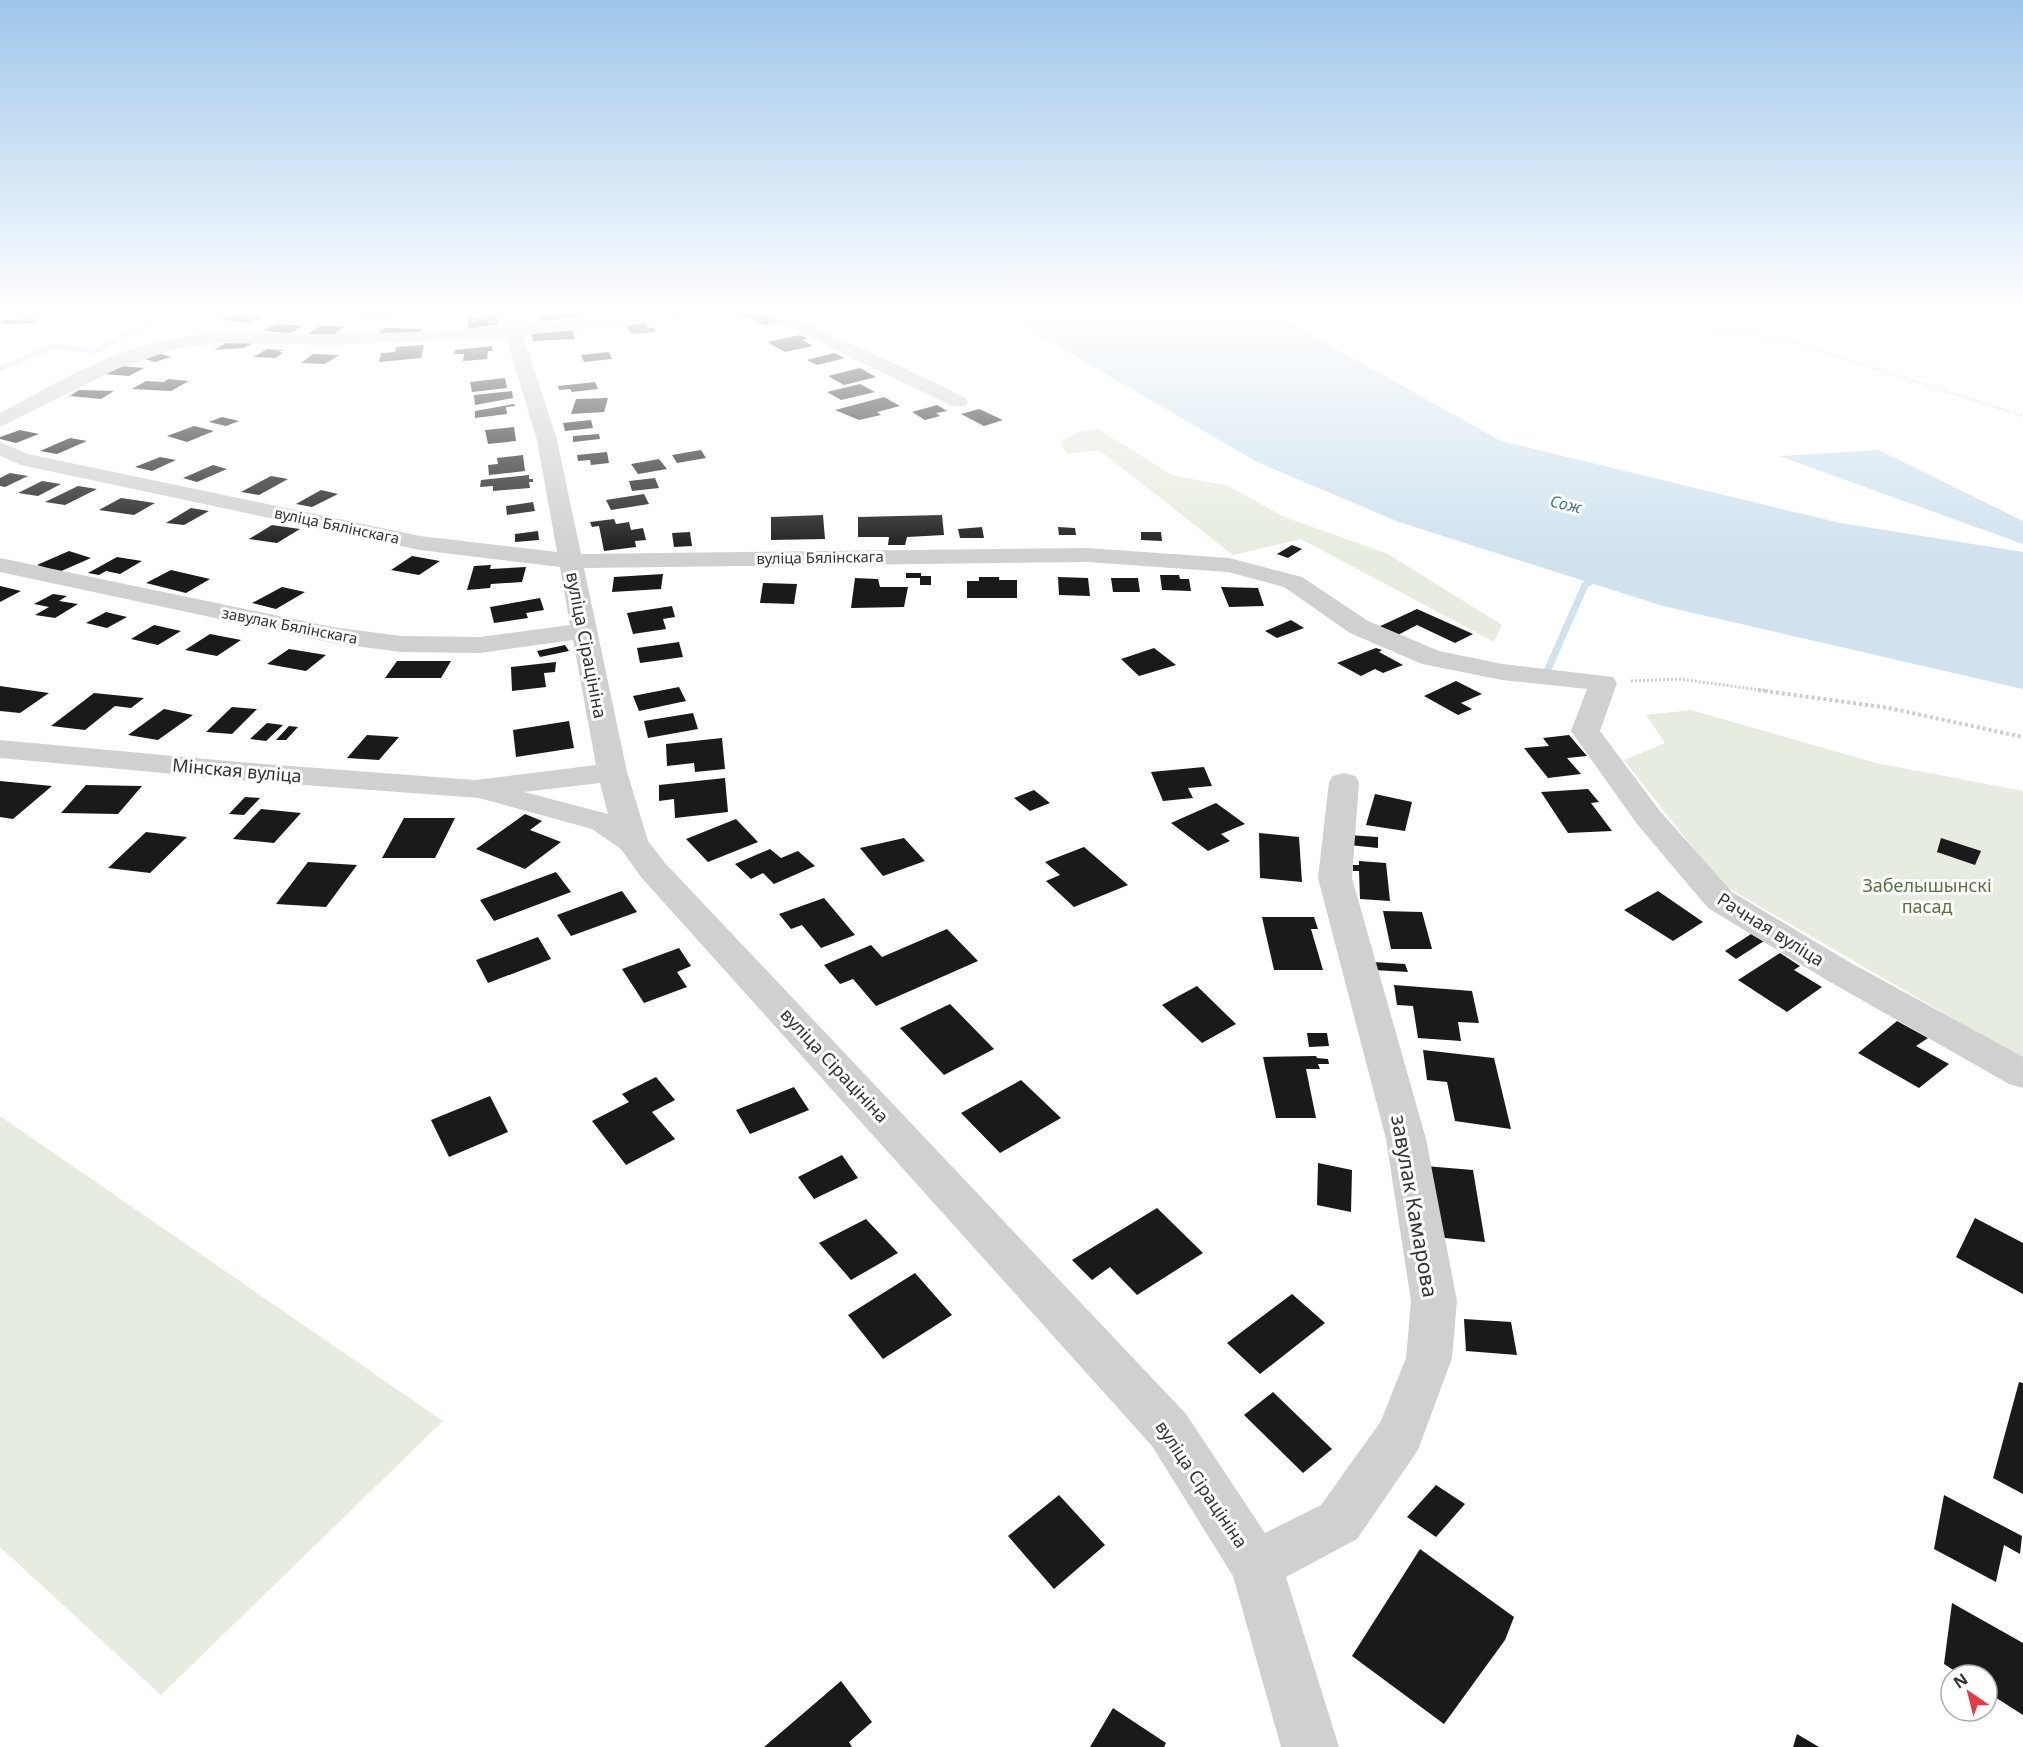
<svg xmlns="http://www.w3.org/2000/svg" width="2023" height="1747" viewBox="0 0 2023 1747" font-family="'Noto Sans',sans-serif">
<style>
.green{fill:#e6ecdf}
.water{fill:#cfe2ee}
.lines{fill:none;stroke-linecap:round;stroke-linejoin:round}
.stream-far1{stroke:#cfe2ee;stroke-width:5}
.stream{stroke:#cfe2ee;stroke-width:7}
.building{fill:#1a1a1a}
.path-far2{stroke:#cdcdcd;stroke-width:2;stroke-dasharray:1.5 1.5;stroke-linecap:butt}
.path-far1{stroke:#cdcdcd;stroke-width:3;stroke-dasharray:2 2;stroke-linecap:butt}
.path{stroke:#cdcdcd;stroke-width:4;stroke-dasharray:3 3;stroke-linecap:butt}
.service{fill:#d0d0d0;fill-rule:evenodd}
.minor{fill:#d0d0d0;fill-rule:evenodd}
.labels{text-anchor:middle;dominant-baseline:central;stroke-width:6;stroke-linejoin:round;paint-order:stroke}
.far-street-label{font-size:15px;fill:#333;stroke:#fff}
.far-water-label{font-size:16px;font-style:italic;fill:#3f7597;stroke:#fff}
.street-label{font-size:18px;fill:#333;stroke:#fff}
.park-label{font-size:18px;fill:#56703f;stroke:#fff}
.near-street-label{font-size:21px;fill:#333;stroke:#fff}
</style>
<rect width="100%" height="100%" fill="#fff"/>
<g class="green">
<polygon points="1098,429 1172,475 1229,486 1282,516 1388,554 1502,625 1494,642 1301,539 1233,555 1099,450 1067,454 1060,442 1080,431"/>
<polygon points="1691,710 1876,763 2023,791 2023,1059 1721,884 1624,760 1665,743 1646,715"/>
<polygon points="0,1116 443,1421 161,1695 0,1547"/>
</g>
<g class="water">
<polygon points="1001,313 1272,313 1501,441 1840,523 2023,552 2023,689 1663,606 1399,522 1257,462"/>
<polygon points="1803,313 1968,313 1967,316 1866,317"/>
<polygon points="1879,450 2023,521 2023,544 1779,456"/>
</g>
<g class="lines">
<polyline class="stream-far1" points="0,369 54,346 95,351 173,313"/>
<polyline class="stream" points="1548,669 1585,585 1599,576"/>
</g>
<g class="building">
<polygon points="236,313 252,313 246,315 262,318 248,323 220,319"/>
<polygon points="367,313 391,313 388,316 363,317"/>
<polygon points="577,313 578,318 539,321 538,315"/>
<polygon points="752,313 760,313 777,322 764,325 751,318 746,319 739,315"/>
<polygon points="497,315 498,324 468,329 468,318"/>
<polygon points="39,319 33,323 0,324 3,320"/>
<polygon points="645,323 648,328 653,327 656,332 632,334 626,326"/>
<polygon points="276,324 303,326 291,333 263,331"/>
<polygon points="320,326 344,326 333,335 308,334"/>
<polygon points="385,328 423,329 417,335 377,335"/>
<polygon points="573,330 575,339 533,341 532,334"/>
<polygon points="800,335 808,339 802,340 813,346 785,352 767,342"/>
<polygon points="229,341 255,342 244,348 214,350"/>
<polygon points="424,345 421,358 379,362 381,353 395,352 396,347"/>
<polygon points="492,346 492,351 488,351 487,359 463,361 464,354 454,354 455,350"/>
<polygon points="267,349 283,350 279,352 283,353 275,358 253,357"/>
<polygon points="609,352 612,359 584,362 581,355"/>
<polygon points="158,353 171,357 155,362 142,358"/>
<polygon points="834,353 845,358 817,365 807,360"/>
<polygon points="313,354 339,355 325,364 301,363"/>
<polygon points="120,366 144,368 129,376 104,374"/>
<polygon points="860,368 876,377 844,385 828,376"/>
<polygon points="505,378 507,388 472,392 470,382"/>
<polygon points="168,379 189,381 171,391 132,389 146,381 164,382"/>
<polygon points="595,382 598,389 572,392 570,389 559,390 558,386"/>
<polygon points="860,384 875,392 841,400 827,392"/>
<polygon points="79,390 114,391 101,399 70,396"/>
<polygon points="512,391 513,398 475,405 474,395"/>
<polygon points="884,397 900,406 877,412 881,415 859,420 835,410"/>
<polygon points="608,398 604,412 571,414 576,399"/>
<polygon points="514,404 515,406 506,407 507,414 475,418 475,411"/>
<polygon points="937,405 947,411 936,413 940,416 925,420 912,412"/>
<polygon points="979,409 1003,420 984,426 961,414"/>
<polygon points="222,417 239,421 226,426 209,422"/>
<polygon points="591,420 593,428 565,431 563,423"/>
<polygon points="194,426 214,431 187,442 167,436"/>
<polygon points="514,427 516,441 488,444 485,430"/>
<polygon points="20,430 39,434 16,443 0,439 0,437"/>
<polygon points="599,434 600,439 573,442 573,436"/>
<polygon points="70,438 87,441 57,454 40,451"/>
<polygon points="701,450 706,458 677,463 672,455"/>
<polygon points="607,452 609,463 591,465 590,460 578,461 577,455"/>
<polygon points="523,455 525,471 489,475 488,465 498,464 497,458"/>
<polygon points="160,457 176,460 152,471 135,467"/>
<polygon points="659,459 667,469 638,474 631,464"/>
<polygon points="213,465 227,469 197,482 183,478"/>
<polygon points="10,473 28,476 5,487 0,486 0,478"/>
<polygon points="529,475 529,479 533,479 533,482 529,482 530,488 493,491 493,486 480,487 481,480"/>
<polygon points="271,476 288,479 259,495 241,492"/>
<polygon points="655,478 659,488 632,491 629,481"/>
<polygon points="42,481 61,484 38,496 18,493"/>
<polygon points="78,486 97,489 65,505 45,502"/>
<polygon points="321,490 338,494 312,507 296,504"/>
<polygon points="644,494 649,504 611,510 606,500"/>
<polygon points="121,498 155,503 134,515 99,510"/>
<polygon points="533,502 535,511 507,515 506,506"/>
<polygon points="191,508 209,511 184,525 166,523"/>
<polygon points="823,515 825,539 771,540 771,517"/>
<polygon points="942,515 944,535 907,537 905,545 888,545 889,537 858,537 858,517"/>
<polygon points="614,519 616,524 629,522 631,530 643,528 646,540 635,541 636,547 604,551 599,526 592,527 590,522"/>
<polygon points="272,525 300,529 277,543 249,539"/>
<polygon points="982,527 984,538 960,538 958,529"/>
<polygon points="1058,527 1075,528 1076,535 1059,535"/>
<polygon points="538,531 539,540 515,542 515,534"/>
<polygon points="690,532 692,546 674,547 672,533"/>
<polygon points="1141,532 1161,532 1162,541 1141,540"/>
<polygon points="1292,545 1302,549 1288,558 1277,554"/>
<polygon points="69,551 91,558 59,572 37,565"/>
<polygon points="412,556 440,561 419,575 391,570"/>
<polygon points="117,557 142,561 120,574 106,571 99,575 88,573"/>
<polygon points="491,565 490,569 526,567 522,582 491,584 490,588 467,590 474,566"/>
<polygon points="171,570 210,579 186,593 146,583"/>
<polygon points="906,573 921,573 921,576 931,576 931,585 920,585 920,578 906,578"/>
<polygon points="663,574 661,589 612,592 614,577"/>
<polygon points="1160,575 1179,575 1180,579 1189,579 1191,591 1162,590"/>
<polygon points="979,577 999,577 999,580 1017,580 1017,598 967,598 967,581 979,581"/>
<polygon points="1058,577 1088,578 1090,596 1059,595"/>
<polygon points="855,578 878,579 880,587 908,587 904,607 851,608"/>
<polygon points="1111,578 1138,578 1140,592 1113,592"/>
<polygon points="763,583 797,584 794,604 760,603"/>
<polygon points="0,586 21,591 0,602"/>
<polygon points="282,587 305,592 276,609 252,603"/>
<polygon points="1221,587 1258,588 1264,606 1229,607"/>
<polygon points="53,594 67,596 59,601 78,604 55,618 35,615 49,607 34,604"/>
<polygon points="540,598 544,610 526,613 528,618 494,623 490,607"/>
<polygon points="672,606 675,617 663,619 666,629 633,634 627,613"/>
<polygon points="1417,609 1473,634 1455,643 1417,625 1394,637 1374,629"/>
<polygon points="106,612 127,617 107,628 86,623"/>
<polygon points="1291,620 1304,628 1277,638 1265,631"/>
<polygon points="154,625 181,631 158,645 131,639"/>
<polygon points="210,634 241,640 217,656 185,650"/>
<polygon points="679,642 683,657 640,663 637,648"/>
<polygon points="565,645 569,651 540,657 537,651"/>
<polygon points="1154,648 1176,665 1139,676 1121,659"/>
<polygon points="1376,648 1382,650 1379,652 1403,665 1383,673 1375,669 1361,676 1337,663"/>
<polygon points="289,649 326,655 306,671 267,664"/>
<polygon points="397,661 451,661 441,678 385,678"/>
<polygon points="556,662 555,672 544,673 546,687 512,691 511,667"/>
<polygon points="1456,681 1482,694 1461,703 1472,709 1458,715 1424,696"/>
<polygon points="0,686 49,693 20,713 0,711"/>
<polygon points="679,687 686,701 639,711 633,696"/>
<polygon points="94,693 144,698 131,708 115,706 85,730 51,726"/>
<polygon points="232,707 257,709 232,734 206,732"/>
<polygon points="164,709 193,715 158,740 128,735"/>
<polygon points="693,713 698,729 648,738 644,721"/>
<polygon points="569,721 574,748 516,757 513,730"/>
<polygon points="267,723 283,725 266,741 250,739"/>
<polygon points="289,726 298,727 286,740 276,740"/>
<polygon points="367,735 384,736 399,737 379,760 347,758"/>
<polygon points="1569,735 1587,756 1567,758 1581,774 1548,778 1524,748 1549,746 1543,738"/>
<polygon points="722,738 725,769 695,772 694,763 667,766 666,744"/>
<polygon points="1204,767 1212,786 1188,788 1193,798 1163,801 1151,772"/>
<polygon points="725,778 728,812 675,818 674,799 659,801 659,785"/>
<polygon points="0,781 52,786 13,819 0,817"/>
<polygon points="86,785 142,786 118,814 61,813"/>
<polygon points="1588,789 1599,802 1591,803 1612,831 1568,833 1541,792"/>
<polygon points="1034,790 1050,803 1030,811 1014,798"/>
<polygon points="1375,794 1412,802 1405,831 1366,825"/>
<polygon points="245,797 260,798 244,815 229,814"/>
<polygon points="1216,803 1245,824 1221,834 1230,841 1208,851 1171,823"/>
<polygon points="261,809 301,813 274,843 233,839"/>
<polygon points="525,814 542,821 530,830 561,842 525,869 476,849"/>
<polygon points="404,818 455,818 435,858 382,858"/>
<polygon points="736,819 758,842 708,862 686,839"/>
<polygon points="146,832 187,837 150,873 108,868"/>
<polygon points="1259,833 1299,837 1302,882 1260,878"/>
<polygon points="1348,835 1378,837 1378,848 1349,845"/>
<polygon points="904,838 925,861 883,876 860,848"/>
<polygon points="1941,838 1981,851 1975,865 1937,852"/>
<polygon points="1084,847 1128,885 1074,907 1046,881 1060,875 1045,862"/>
<polygon points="770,849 781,858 798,851 815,866 774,884 763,873 751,879 735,864"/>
<polygon points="1359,861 1386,863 1390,901 1360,899 1359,871 1353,871 1353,865 1359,865"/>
<polygon points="308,862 357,865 326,907 276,904"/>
<polygon points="556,872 571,892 494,921 480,900"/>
<polygon points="622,891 637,912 571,936 557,915"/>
<polygon points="1658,891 1703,922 1673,941 1624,910"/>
<polygon points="824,898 855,935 821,948 802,925 791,929 779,914"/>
<polygon points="1383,911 1422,912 1432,949 1391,949"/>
<polygon points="1262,917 1314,917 1318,929 1311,929 1323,970 1274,970"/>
<polygon points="947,929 978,961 876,1006 853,979 840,984 824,965 871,945 882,957"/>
<polygon points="1751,934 1764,941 1736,959 1725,951"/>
<polygon points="538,937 551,959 488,983 476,960"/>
<polygon points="679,948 691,966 677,972 687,987 644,1003 622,969"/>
<polygon points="1780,953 1800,966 1794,970 1822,987 1787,1012 1738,980"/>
<polygon points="1373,962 1405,964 1408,972 1373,970"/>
<polygon points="1394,985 1472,991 1479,1023 1458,1022 1461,1041 1418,1038 1413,1006 1397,1005"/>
<polygon points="1197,986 1236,1024 1202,1043 1162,1005"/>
<polygon points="950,1004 994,1049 944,1075 900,1028"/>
<polygon points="1897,1021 1928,1038 1916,1046 1949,1064 1919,1088 1858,1053"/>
<polygon points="1307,1033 1327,1033 1329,1046 1309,1047"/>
<polygon points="1423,1050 1494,1058 1511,1129 1455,1121 1447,1082 1427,1080"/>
<polygon points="1316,1056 1317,1058 1328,1059 1329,1064 1318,1064 1320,1069 1306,1069 1316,1118 1276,1118 1263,1057"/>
<polygon points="656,1077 675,1100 652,1112 675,1139 626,1165 592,1121 629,1102 622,1094"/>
<polygon points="1021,1080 1061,1118 1000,1153 961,1113"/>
<polygon points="794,1087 809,1110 750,1134 736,1110"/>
<polygon points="490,1096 508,1132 449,1157 431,1120"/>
<polygon points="842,1155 858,1178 814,1199 798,1177"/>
<polygon points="1318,1163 1352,1170 1351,1212 1317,1205"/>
<polygon points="1425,1166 1473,1170 1485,1242 1435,1237"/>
<polygon points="1157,1208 1203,1253 1137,1295 1110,1267 1092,1280 1072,1260"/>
<polygon points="1975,1218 2023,1243 2023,1294 1956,1257"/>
<polygon points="866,1219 898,1253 851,1280 819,1243"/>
<polygon points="915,1273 952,1315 883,1359 848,1315"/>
<polygon points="1292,1294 1325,1323 1260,1374 1227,1343"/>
<polygon points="1464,1319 1511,1322 1517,1355 1466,1351"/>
<polygon points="2019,1382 2023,1383 2023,1494 1993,1478"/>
<polygon points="1273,1392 1332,1449 1303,1473 1244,1415"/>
<polygon points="1436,1485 1465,1504 1436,1537 1407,1517"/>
<polygon points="1059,1495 1105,1545 1054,1589 1008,1536"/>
<polygon points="1944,1495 2022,1536 2020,1554 2004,1545 1996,1582 1934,1549"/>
<polygon points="1420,1549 1514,1617 1505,1640 1444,1724 1352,1656"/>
<polygon points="1952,1603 2023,1643 2023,1715 1987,1692 1987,1675 1961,1675 1944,1664"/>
<polygon points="841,1681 872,1722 849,1742 852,1747 764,1747"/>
<polygon points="1113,1708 1166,1743 1164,1747 1090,1747"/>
<polygon points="1797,1734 1819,1747 1793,1747"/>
</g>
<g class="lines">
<g class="path-far2">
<polyline points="1621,313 1790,341 2023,416"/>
<polyline points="859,329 918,323 932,313"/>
</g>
<polyline class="path-far1" points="1631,681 1679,679 1769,691"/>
<polyline class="path" points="1758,690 1889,708 2023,737"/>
<path class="service" d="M1 313H36C28 318 9 318 1 313Z"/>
<g class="minor">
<path d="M504 313H520L521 325 647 313H696L693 317 687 318 523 335 557 440 581 554 1087 548 1229 558 1302 577 1368 621 1439 651 1502 664 1613 677 1617 683 1600 731 1659 810 1732 892 1851 963 2023 1057V1088L2009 1084 1825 979 1708 908 1637 824 1571 731 1587 689 1502 680 1422 664 1350 633 1284 587 1228 572 1087 562 584 568 627 772 648 841 665 863 1186 1414 1265 1533 1321 1505 1381 1421 1406 1358 1411 1301 1386 1139 1318 878 1329 782 1333 776 1344 773 1355 776 1359 782 1352 878 1426 1139 1457 1301 1452 1358 1418 1450 1357 1539 1286 1577 1339 1747H1281L1233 1576 1152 1446 641 877 621 849 592 829 479 798 239 780 0 758V740L239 762 475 780 596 765 573 640 480 653 401 652 332 643 0 572V558L332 627 401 636 480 637 570 625 560 567 420 550 21 465 0 456V442L28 454 420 536 557 552 537 440 506 337 334 345 216 343 176 349 119 368 0 427V413C53 385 107 352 167 340 217 329 270 334 322 334 382 334 443 331 504 326ZM600 783 608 814 524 792Z"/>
<path d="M766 313C795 311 810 326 835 337 879 356 922 376 965 398L968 402 965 406H951C891 375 829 348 769 317Z"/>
</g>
</g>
<linearGradient id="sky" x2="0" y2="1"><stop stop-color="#9ec6ea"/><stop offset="0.56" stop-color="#fff"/><stop offset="1" stop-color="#fff" stop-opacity="0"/></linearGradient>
<rect width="2023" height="557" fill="url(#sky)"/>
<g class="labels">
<g class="far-street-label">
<text transform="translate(337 525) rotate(12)">вуліца Бялінскага</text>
<text transform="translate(820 557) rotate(-1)">вуліца Бялінскага</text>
<text transform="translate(290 625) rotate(11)">завулак Бялінскага</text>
</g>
<g class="far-water-label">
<text transform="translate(1566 504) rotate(13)">Сож</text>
</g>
<g class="street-label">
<text transform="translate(587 645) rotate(79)">вуліца Сірацініна</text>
<text transform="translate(237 770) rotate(5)">Мінская вуліца</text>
<text transform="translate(1771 929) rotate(32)">Рачная вуліца</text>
<text transform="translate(835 1065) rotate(47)">вуліца Сірацініна</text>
<text transform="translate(1202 1484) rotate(56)">вуліца Сірацініна</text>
</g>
<g class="park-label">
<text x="1927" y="885">Забелышынскі<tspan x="1927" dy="21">пасад</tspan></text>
</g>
<g class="near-street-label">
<text transform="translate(1415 1206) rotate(80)">завулак Камарова</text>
</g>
</g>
<g transform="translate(1969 1693) rotate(325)"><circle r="28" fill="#ffffff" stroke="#adadad" stroke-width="1.5"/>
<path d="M0-4.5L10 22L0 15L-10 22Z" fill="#e63946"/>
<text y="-9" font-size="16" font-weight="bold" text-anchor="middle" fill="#333333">N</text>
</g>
</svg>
